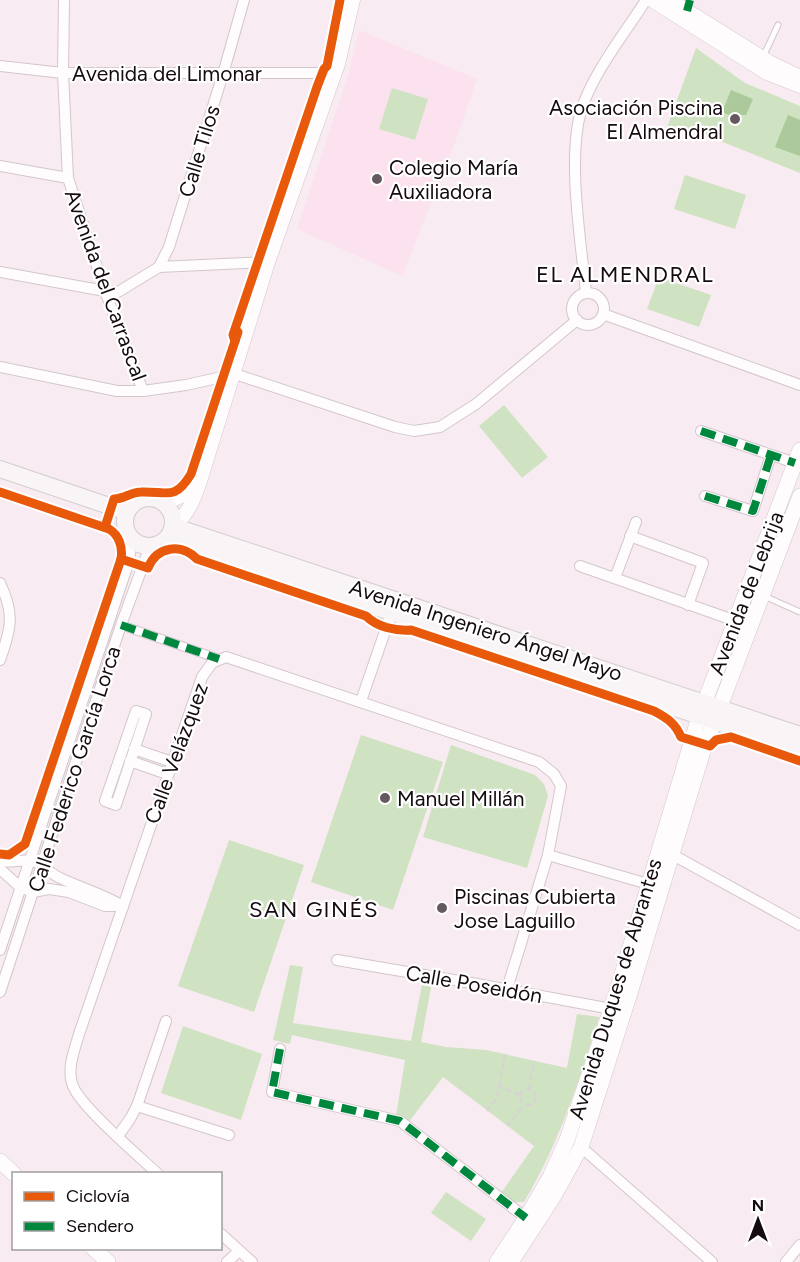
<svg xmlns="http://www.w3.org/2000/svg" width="800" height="1262" viewBox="0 0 800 1262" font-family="Figtree,sans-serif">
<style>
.built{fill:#fce1ee}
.green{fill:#cfe2c1}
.water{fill:#abc99a}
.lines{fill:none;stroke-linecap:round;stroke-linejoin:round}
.service-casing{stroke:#d3c6cc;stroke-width:7}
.pedestrian-casing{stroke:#d3c6cc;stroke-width:10}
.minor-casing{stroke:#d3c6cc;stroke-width:12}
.tertiary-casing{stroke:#d3c6cc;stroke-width:15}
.secondary-casing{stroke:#d3c6cc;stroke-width:16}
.primary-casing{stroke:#d2cccf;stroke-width:18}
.path{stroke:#d7d3d5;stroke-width:2;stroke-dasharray:6 3;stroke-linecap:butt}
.service{stroke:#fefcfd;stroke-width:5}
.pedestrian{stroke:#fefcfd;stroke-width:8}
.minor{stroke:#fefcfd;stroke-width:10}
.tertiary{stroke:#fefcfd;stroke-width:14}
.secondary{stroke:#fefcfd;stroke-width:15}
.primary{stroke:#f9f4f6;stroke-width:16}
.quiet{stroke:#00873e;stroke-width:8;stroke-dasharray:15 8;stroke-linecap:butt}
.cycleway-casing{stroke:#fff;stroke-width:13}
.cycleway{stroke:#e8590c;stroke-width:9}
.poi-dot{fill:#64595e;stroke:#fff;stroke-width:2}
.labels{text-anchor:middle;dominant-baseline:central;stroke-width:4.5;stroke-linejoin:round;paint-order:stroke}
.street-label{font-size:21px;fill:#140a0f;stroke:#fff}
.poi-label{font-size:21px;fill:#140a0f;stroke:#fff;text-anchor:start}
.neighbourhood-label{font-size:22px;letter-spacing:1.5px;fill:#140a0f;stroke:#fff}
</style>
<rect width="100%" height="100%" fill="#f9ebf2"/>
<polygon class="built" points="359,30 477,79 457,137 402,276 297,229 349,72"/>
<g class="green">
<polygon points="696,48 745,83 800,106 800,173 693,130 665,133"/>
<polygon points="392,88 428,99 415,140 379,129"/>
<polygon points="685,175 746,195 735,229 674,209"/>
<polygon points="659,277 711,295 699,327 647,309"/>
<polygon points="504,405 548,457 522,478 479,426"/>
<polygon points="361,735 443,762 393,910 311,882"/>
<polygon points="451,745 535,775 544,784 548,796 527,868 423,837"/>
<polygon points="229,840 304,865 254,1012 178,986"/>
<path d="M290 965 303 967 293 1023 411 1041 422 985 431 987 421 1042 446 1047 486 1050 567 1068 577 1014 599 1017C579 1081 559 1144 524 1202H514L501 1193 534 1146 443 1077 408 1123 396 1116 405 1060 292 1035 290 1044 273 1040Z"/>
<polygon points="183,1026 262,1054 241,1120 161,1093"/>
<polygon points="446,1192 486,1219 471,1241 431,1213"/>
</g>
<g class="water">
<polygon points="731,90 753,99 746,115 741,115 738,119 722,112"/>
<polygon points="788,115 800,120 800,156 775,147"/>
</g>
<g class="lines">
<defs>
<g id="service">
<polyline points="763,57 778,25"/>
<polyline points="764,596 800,612"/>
</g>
<polyline id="pedestrian" points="121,625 219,659"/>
<g id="minor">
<polyline points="64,0 63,73 68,178 105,291 143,391"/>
<polyline points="0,66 63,73 320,73 334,76"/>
<polyline points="0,166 68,178"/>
<polyline points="159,267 169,247 223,74 244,0"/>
<polyline points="0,272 105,291 118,292 159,267 268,262"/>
<path d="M586 293C581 242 567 159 581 111 592 74 625 33 646 0"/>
<circle cx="588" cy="309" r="16"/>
<polyline points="603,314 800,385"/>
<polyline points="0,367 117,391 143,391 186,385 235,374 395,427 414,431 440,427 476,404 577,320"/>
<polyline points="701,431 795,463"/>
<polyline points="705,496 753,511 771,455"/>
<polyline points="630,536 703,563 688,605"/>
<polyline points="580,566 736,621"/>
<polyline points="615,578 636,522"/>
<path d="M0 583C15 614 11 629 0 660"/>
<polyline points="361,701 393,608"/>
<polygon points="136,711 146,714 116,805 105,801"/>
<polyline points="134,749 172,762"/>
<polyline points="130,761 167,774"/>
<polyline points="548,855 655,886"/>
<polyline points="673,855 800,925"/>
<path d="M0 861C12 863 22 859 32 861 44 864 49 873 60 878 81 888 103 894 123 906"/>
<polyline points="0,869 20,887 33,892 49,889 69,892 105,906 123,906"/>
<polyline points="0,950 129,561 132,539"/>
<polyline points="337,960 477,984 617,1010"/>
<polyline points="0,992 121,625 150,546"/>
<polyline points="280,1049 272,1092 400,1121 526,1218"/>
<polyline points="137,1106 229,1135"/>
<polyline points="118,1136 130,1119 137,1106 166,1021"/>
<polyline points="581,1147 712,1262"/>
<path d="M158 1174C140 1157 76 1103 72 1083 67 1067 75 1049 79 1034L202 677 212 663 226 657 539 762 554 774 561 786 548 855 507 989"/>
<polyline points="220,1233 252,1262"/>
<polyline points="227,1262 239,1251"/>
<polyline points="786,1262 800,1245"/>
</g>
<g id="tertiary">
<polyline points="652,0 767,73 800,86"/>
<polyline points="670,0 769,62 800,77"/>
<path d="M161 502C179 500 185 495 195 480"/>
<path d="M173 526C189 514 194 499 200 481L268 262 338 64 353 0"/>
</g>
<g id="secondary">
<polyline points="0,1161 14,1174"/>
<polyline points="93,1248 108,1262"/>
<polyline points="497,1262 526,1218 550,1177 567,1140 617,991 699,717 800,450"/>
<polyline points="511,1262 554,1196 581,1147 630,993 703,751 800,496"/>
</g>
<g id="primary">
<polyline points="0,469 127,512"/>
<circle cx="149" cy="522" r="24"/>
<polyline points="173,526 800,735"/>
<polyline points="168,537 800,750"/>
</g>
</defs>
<use href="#service" class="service-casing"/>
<use href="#pedestrian" class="pedestrian-casing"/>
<use href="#minor" class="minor-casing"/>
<use href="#tertiary" class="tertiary-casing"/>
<use href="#secondary" class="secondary-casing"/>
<use href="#primary" class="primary-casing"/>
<g class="path">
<polyline points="499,1086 505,1054"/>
<circle cx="528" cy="1097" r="8"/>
<polyline points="529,1089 534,1061"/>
<polyline points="487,1111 497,1098 499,1086 520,1095"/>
<polyline points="507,1126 524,1105"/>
</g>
<use href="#service" class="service"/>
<use href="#pedestrian" class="pedestrian"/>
<use href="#minor" class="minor"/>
<use href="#tertiary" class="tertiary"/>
<use href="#secondary" class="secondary"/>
<use href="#primary" class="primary"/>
<g class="quiet">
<polyline points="687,11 690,0"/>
<polyline points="701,431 795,463"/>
<polyline points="705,496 753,511 771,455"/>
<polyline points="121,625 219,659"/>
<polyline points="280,1049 272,1092 400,1121 526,1218"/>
</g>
<defs>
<g id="cycleway">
<polyline points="235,341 233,335 317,87 324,69 327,66 340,0"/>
<path d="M0 492 109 529C119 535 123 547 121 559L148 568C157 546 181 543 197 559L366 616C377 627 395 631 411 630L654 711C667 718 675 723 681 737L710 746 716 740 731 737 800 761"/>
<path d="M105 527 114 499C124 499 131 492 141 492 167 491 175 501 191 474L238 332"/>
<polyline points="0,854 9,855 25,844 121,559"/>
</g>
</defs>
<use href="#cycleway" class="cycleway-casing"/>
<use href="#cycleway" class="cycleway"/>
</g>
<g class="poi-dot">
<circle cx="735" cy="119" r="6"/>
<circle cx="377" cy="179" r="6"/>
<circle cx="385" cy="798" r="6"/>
<circle cx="442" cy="908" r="6"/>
</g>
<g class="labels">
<g class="street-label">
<text x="167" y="73">Avenida del Limonar</text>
<text transform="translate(199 151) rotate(-73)">Calle Tilos</text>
<text transform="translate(106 285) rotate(70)">Avenida del Carrascal</text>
<text transform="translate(746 593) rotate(-69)">Avenida de Lebrija</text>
<text transform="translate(486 630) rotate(18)">Avenida Ingeniero Ángel Mayo</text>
<text transform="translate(176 753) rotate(-70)">Calle Velázquez</text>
<text transform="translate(74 769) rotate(-72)">Calle Federico García Lorca</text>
<text transform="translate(474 984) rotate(10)">Calle Poseidón</text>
<text transform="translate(615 989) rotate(-73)">Avenida Duques de Abrantes</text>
</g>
<g class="poi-label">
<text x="723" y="107" text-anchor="end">Asociación Piscina<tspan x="723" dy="24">El Almendral</tspan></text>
<text x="389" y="167">Colegio María<tspan x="389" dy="24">Auxiliadora</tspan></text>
<text x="397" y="798">Manuel Millán</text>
<text x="454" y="896">Piscinas Cubierta<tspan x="454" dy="24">Jose Laguillo</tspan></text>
</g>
<g class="neighbourhood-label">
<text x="625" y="274">EL ALMENDRAL</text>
<text x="314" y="909">SAN GINÉS</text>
</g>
</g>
<rect x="12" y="1172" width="210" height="78" fill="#ffffff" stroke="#a19d9f" stroke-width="1.5"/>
<rect x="24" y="1192" width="30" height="9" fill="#e8590c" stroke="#a19d9f" stroke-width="1.5"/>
<text x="66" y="1202" font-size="18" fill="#140a0f">Ciclovía</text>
<rect x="24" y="1222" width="30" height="9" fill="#00873e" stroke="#a19d9f" stroke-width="1.5"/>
<text x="66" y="1232" font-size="18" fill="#140a0f">Sendero</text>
<g transform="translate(758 1220)" stroke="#ffffff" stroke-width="4.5" paint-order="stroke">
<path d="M0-4.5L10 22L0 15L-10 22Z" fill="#140a0f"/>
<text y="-9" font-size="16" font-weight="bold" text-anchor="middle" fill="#140a0f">N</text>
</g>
</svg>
